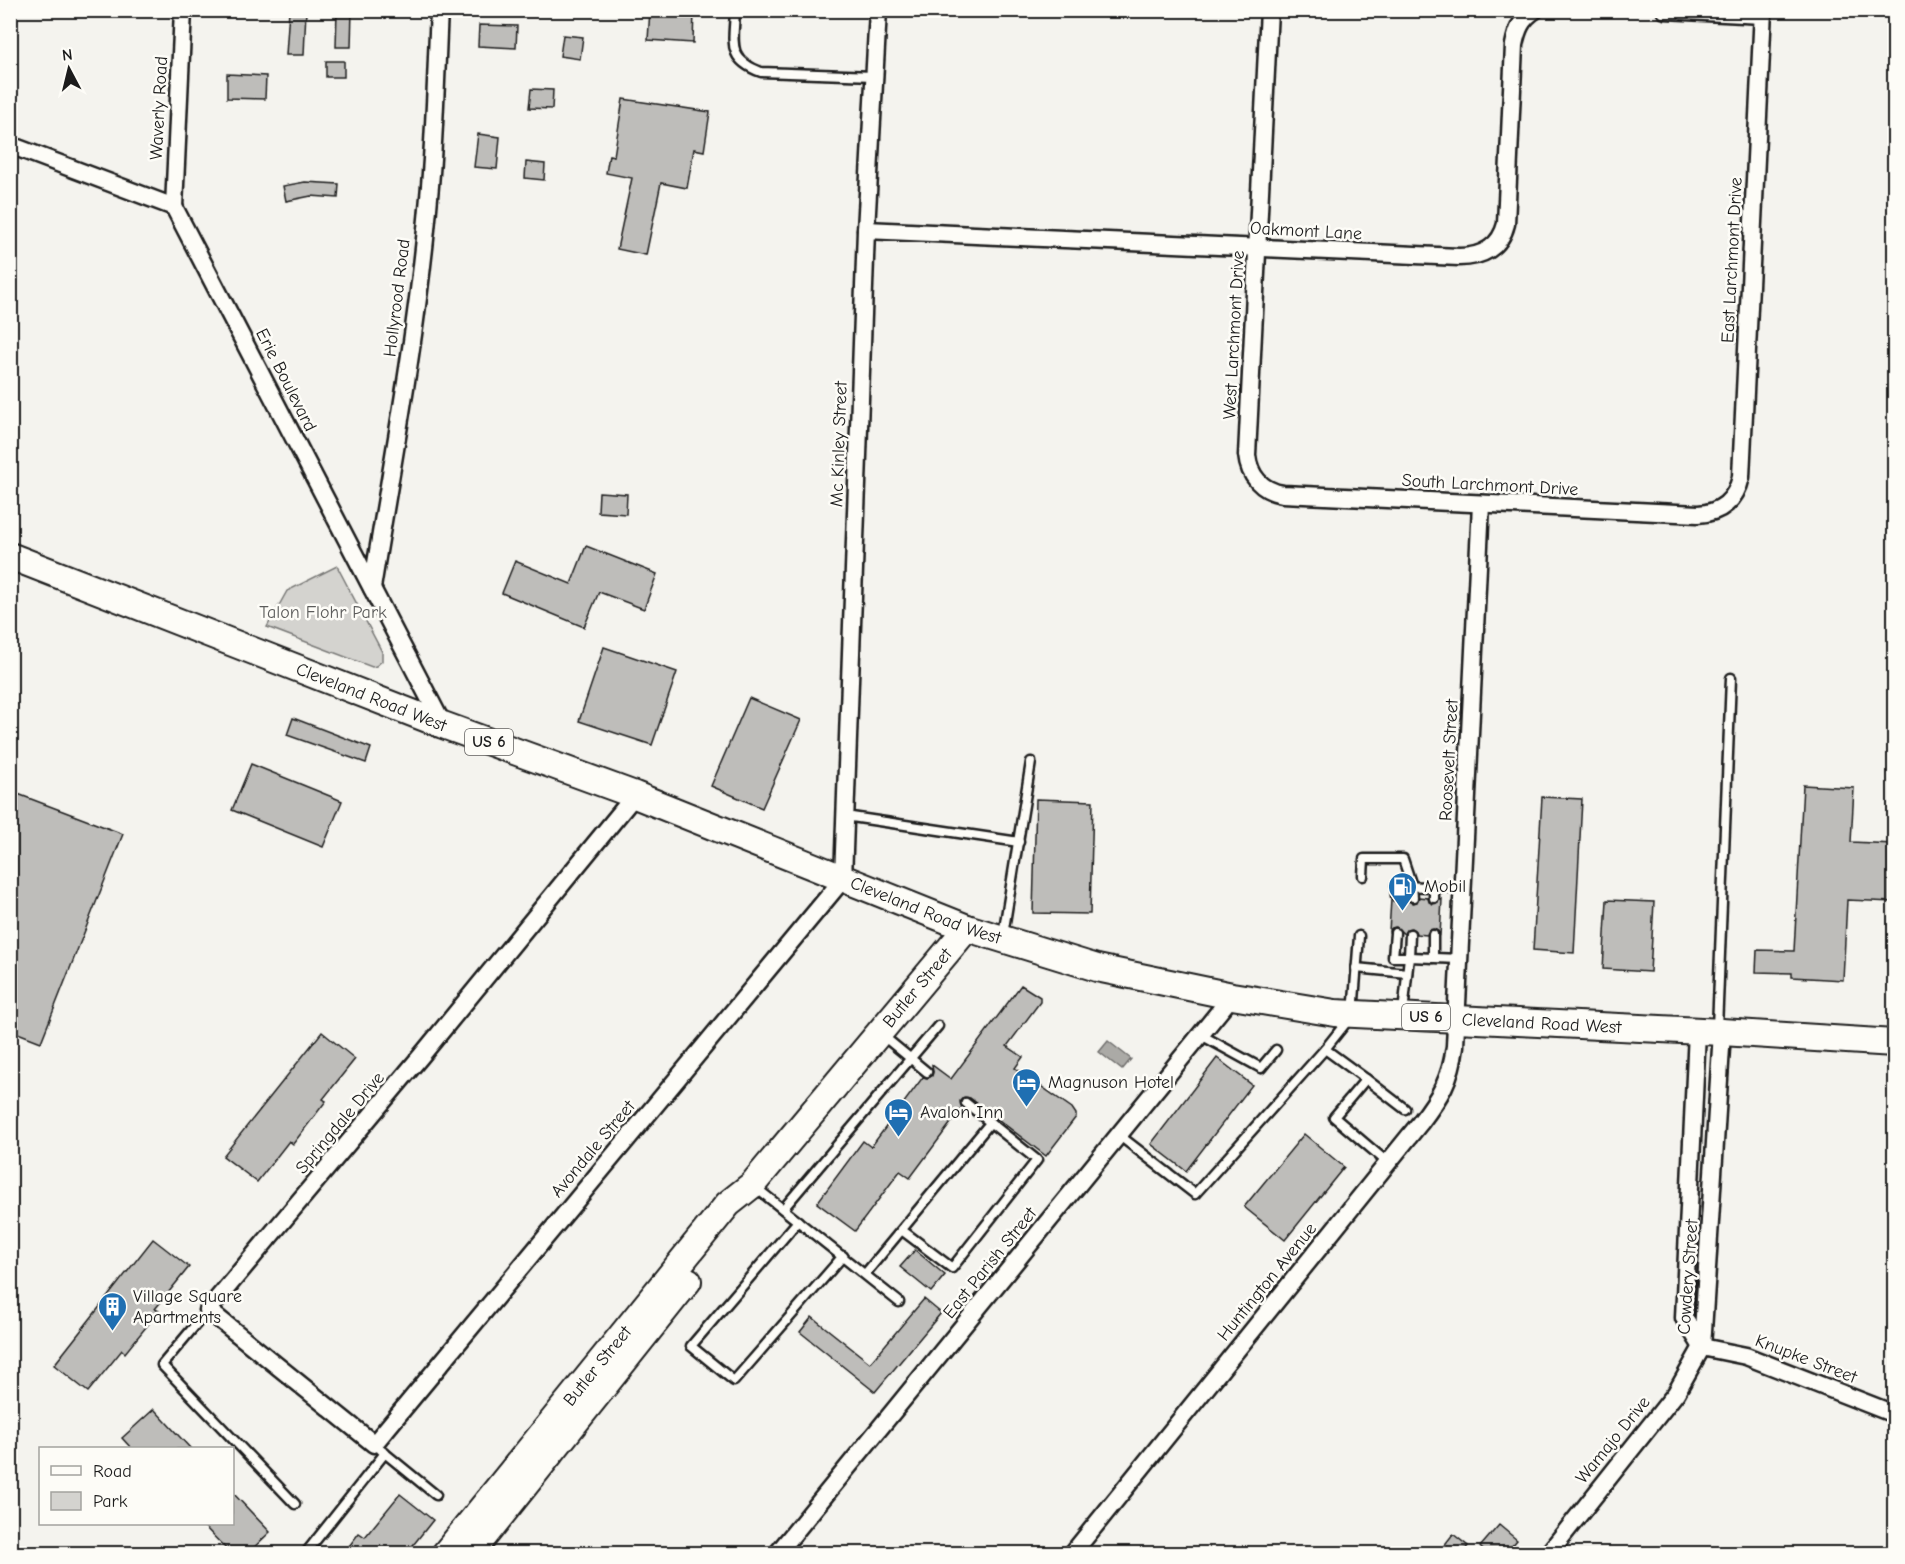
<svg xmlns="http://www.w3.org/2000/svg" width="1905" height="1564" viewBox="0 0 1905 1564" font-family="'Comic Neue',sans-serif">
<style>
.green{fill:#d4d3cf;stroke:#787876;stroke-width:1.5}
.water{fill:#abaaa6;stroke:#72716f;stroke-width:1.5}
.building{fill:#bebdba;stroke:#1c1c1c;stroke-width:1.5}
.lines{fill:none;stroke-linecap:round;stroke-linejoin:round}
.service-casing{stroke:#1c1c1c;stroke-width:13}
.minor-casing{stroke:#1c1c1c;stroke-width:21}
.primary-casing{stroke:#1c1c1c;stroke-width:30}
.service{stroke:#fdfcf7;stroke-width:8}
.minor{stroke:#fdfcf7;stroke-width:16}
.primary{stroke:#fdfcf7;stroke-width:26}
.labels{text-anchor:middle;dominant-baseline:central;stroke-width:5;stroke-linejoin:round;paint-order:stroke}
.shield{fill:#fdfcf7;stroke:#605f5e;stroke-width:1.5}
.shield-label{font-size:16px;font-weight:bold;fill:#1c1c1c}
.street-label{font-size:18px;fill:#1c1c1c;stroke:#fdfcf7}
.park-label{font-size:18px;fill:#5c5c5b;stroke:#fdfcf7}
.poi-label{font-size:18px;fill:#1c1c1c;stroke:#fdfcf7;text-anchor:start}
</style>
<rect width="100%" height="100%" fill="#f4f3ee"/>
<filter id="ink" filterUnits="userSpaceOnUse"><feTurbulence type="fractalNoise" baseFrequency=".0167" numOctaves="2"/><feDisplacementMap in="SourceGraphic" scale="12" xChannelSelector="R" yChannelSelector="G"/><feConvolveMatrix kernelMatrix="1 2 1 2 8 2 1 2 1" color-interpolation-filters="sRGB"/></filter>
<g filter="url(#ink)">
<polygon class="green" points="337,566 382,652 382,661 376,666 372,667 267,627 287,591"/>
<polygon class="water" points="1108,1041 1131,1059 1122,1070 1099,1052"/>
<g class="building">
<polygon points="289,10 306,10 304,55 286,55"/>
<polygon points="337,10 352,10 351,47 336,47"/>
<polygon points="650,10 694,10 693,43 648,40"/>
<polygon points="479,25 517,26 516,48 478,46"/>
<polygon points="563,35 583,37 580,59 560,56"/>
<rect x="326" y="61" width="18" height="16"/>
<polygon points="227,74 266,76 265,99 227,98"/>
<polygon points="531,89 553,90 552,109 529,108"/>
<polygon points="623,99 710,112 704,151 694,149 687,188 661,183 646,255 617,249 632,178 606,173 609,155 614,156"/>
<polygon points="478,134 500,137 497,169 474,167"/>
<polygon points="526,162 545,164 544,180 525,178"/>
<polygon points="305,182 339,184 338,198 311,196 286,201 283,186"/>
<polygon points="599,492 627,494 626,514 598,512"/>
<polygon points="586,546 657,574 644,609 599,592 584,627 502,593 515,561 571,584"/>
<polygon points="604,647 677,672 652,745 579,721"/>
<polygon points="749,698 801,720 762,808 711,786"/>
<polygon points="293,718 371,748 366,763 287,735"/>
<polygon points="251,764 342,801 323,847 232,810"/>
<polygon points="1803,785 1854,788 1851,842 1894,844 1894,902 1847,900 1843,980 1792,977 1792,973 1756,972 1757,950 1794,951"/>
<polygon points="10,791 123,834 41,1042 10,1030"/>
<polygon points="1542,797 1582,799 1574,953 1533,950"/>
<polygon points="1036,799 1093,801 1090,914 1033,913"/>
<polygon points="1402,896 1407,897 1408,901 1413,903 1417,902 1419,897 1428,898 1429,902 1433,904 1442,899 1440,936 1438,931 1434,929 1429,930 1427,935 1416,934 1415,931 1411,928 1407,929 1404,934 1396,927 1392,928 1389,931 1391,900 1399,902"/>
<polygon points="1607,900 1654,902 1650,972 1603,969"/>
<polygon points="1021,985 1040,997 1040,1002 1007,1046 1023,1057 1015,1068 1072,1108 1076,1114 1076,1117 1046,1156 970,1098 964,1097 960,1101 962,1108 910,1178 900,1171 855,1231 817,1203 863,1141 871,1147 923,1077 927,1078 932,1076 933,1072 932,1065 951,1079"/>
<polygon points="322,1032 355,1059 323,1099 326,1101 293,1144 289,1141 257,1182 223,1156"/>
<polygon points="1217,1058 1252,1085 1186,1171 1151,1144"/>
<polygon points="1304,1134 1344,1167 1285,1240 1244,1207"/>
<polygon points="153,1239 189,1267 155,1309 159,1311 125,1353 122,1350 88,1392 54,1365"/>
<polygon points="915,1250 945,1275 931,1292 900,1267"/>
<polygon points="924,1299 941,1313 875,1392 800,1332 812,1317 870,1363"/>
<polygon points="154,1409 191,1449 132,1449 122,1438"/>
<polygon points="232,1492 270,1532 247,1554 231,1554 202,1524 232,1524"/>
<polygon points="400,1494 433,1520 406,1554 343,1554 359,1533 365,1537"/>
<polygon points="1499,1525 1517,1540 1505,1554 1487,1554 1480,1547"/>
<polygon points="1453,1534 1468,1546 1462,1554 1450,1554 1443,1547"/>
</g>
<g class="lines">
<defs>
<g id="service">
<path d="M735 10C734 42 726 59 761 72L874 76"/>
<polyline points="845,816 1019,842"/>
<polyline points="1363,876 1364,859 1403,859 1412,886 1413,897"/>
<polyline points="1396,896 1396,886 1463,888"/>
<polyline points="1434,898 1434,887"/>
<polyline points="1395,933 1393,957 1409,957 1410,934"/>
<polyline points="1003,935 1031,762"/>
<polyline points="1433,958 1433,935"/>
<polyline points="1356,968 1407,973"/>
<polyline points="1403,1013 1409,957 1460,959"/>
<polyline points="1717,1028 1731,678"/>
<polyline points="882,1035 927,1072"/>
<polyline points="1201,1035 1261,1068 1276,1050"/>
<polyline points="1325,1049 1366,1079 1334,1117 1388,1163"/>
<polyline points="1366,1079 1405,1109"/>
<polyline points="1120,1136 1195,1194 1325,1049 1353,1014 1359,936"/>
<polyline points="755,1187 899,1302"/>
<polyline points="783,1209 938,1026"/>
<polyline points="798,1221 691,1346 734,1381 843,1256"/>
<polyline points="903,1231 952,1268 1037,1160 966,1103"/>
<polyline points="865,1274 990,1123"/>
<polyline points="208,1310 162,1365 295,1504"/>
<polyline points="381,1450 436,1495"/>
<polyline points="305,1554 385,1453"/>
</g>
<g id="minor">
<path d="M1269 10 1247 455C1249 476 1262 491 1283 494L1698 514C1721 513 1736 500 1741 477L1763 10"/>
<polyline points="1665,10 1763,15"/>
<polyline points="10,145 174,207 443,725"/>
<polyline points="174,207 183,10"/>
<path d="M866 230 1459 257C1482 257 1500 248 1506 224L1514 45C1517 30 1521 19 1535 10"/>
<path d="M372 588C393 458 418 328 429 197 435 135 436 72 439 10"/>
<polyline points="635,795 421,1056 208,1310 374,1444 843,879 866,230 878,10"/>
<polyline points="1697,1031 1684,1318 1702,1347"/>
<polyline points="1702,1347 1746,1356 1894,1414"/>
<polyline points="777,1554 1232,996"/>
<path d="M1072 1554 1420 1123C1440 1097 1451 1079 1455 1046L1481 504"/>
<polyline points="1548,1554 1676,1393 1702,1347 1722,1032"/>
</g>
<g id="primary">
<path id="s1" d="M10 556 443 725 635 795 967 928 1097 968 1232 996 1335 1013 1722 1032 1894 1043"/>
<path id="s2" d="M445 1554 728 1204 752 1185 967 928"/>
<polyline points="470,1554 688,1281"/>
</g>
</defs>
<use href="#service" class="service-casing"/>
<use href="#minor" class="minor-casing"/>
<use href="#primary" class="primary-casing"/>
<use href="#service" class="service"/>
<use href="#minor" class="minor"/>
<use href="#primary" class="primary"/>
</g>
</g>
<defs>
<symbol id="fuel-pin" viewBox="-11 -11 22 30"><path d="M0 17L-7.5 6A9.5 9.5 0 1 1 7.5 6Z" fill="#1f6fb2" stroke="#fdfcf7"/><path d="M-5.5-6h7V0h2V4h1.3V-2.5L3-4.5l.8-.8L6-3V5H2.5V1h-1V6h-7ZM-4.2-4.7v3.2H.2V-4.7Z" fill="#fff"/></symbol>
<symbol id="hotel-pin" viewBox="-11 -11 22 30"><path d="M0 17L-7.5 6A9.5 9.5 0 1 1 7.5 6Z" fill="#1f6fb2" stroke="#fdfcf7"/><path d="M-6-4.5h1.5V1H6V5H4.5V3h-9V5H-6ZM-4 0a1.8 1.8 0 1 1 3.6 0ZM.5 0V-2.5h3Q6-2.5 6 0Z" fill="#fff"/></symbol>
<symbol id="building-pin" viewBox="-11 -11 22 30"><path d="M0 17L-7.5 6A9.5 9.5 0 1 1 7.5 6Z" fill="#1f6fb2" stroke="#fdfcf7"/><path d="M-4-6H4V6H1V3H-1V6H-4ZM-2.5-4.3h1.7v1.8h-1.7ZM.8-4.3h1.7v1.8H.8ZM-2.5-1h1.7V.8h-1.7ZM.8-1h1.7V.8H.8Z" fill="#fff"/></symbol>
</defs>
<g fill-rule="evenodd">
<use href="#fuel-pin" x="1386" y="870" width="33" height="45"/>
<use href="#hotel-pin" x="1010" y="1066" width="33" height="45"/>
<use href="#hotel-pin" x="882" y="1096" width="33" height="45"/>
<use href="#building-pin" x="96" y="1290" width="33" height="45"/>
</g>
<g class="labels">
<g class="shield">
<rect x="465" y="729" width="48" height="26" rx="4.5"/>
<rect x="1402" y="1004" width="48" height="26" rx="4.5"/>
</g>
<g class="shield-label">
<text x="489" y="742">US 6</text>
<text x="1426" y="1017">US 6</text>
</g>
<g class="street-label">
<text transform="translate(159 108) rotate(-87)">Waverly Road</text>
<text transform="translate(1306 231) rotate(3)">Oakmont Lane</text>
<text transform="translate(1732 260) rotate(-87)">East Larchmont Drive</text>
<text transform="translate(397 298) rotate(-83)">Hollyrood Road</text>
<text transform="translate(1234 335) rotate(-87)">West Larchmont Drive</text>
<text transform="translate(286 380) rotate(63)">Erie Boulevard</text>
<text transform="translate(839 444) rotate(-88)">Mc Kinley Street</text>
<text transform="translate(1490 485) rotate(3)">South Larchmont Drive</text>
<text stroke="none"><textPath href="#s1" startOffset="388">Cleveland Road West</textPath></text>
<text transform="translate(1449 760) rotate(-87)">Roosevelt Street</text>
<text stroke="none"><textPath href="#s1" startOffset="982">Cleveland Road West</textPath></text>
<text stroke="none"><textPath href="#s2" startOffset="738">Butler Street</textPath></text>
<text stroke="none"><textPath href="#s1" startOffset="1612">Cleveland Road West</textPath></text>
<text transform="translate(340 1123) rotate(-50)">Springdale Drive</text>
<text transform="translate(593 1149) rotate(-50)">Avondale Street</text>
<text transform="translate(990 1263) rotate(-51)">East Parish Street</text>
<text transform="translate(1688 1277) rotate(-86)">Cowdery Street</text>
<text transform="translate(1267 1282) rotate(-51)">Huntington Avenue</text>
<text transform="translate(1806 1359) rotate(21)">Knupke Street</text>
<text stroke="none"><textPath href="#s2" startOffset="242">Butler Street</textPath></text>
<text transform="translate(1613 1440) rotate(-51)">Wamajo Drive</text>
</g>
<g class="park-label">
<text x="323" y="612">Talon Flohr Park</text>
</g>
<g class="poi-label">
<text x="1424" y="886">Mobil</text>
<text x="1048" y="1082">Magnuson Hotel</text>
<text x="920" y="1112">Avalon Inn</text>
<text x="133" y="1296">Village Square<tspan x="133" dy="21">Apartments</tspan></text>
</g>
</g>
<rect width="1905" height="1564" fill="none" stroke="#fdfcf7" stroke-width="36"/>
<rect x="18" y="18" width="1869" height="1528" fill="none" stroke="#1c1c1c" stroke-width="2" filter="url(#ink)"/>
<rect x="39" y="1447" width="195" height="78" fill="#fdfcf7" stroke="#a3a29f" stroke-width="1.5"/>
<rect x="51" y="1466" width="30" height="9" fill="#fdfcf7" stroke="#a3a29f" stroke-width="1.5"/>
<text x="93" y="1477" font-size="18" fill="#1c1c1c">Road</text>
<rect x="51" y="1492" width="30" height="18" fill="#d4d3cf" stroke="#a3a29f" stroke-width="1.5"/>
<text x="93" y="1507" font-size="18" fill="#1c1c1c">Park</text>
<g transform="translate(69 69) rotate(353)" stroke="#fdfcf7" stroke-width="4.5" paint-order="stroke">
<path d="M0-4.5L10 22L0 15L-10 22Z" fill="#1c1c1c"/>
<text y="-9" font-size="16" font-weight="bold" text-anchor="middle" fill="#1c1c1c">N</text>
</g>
</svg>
